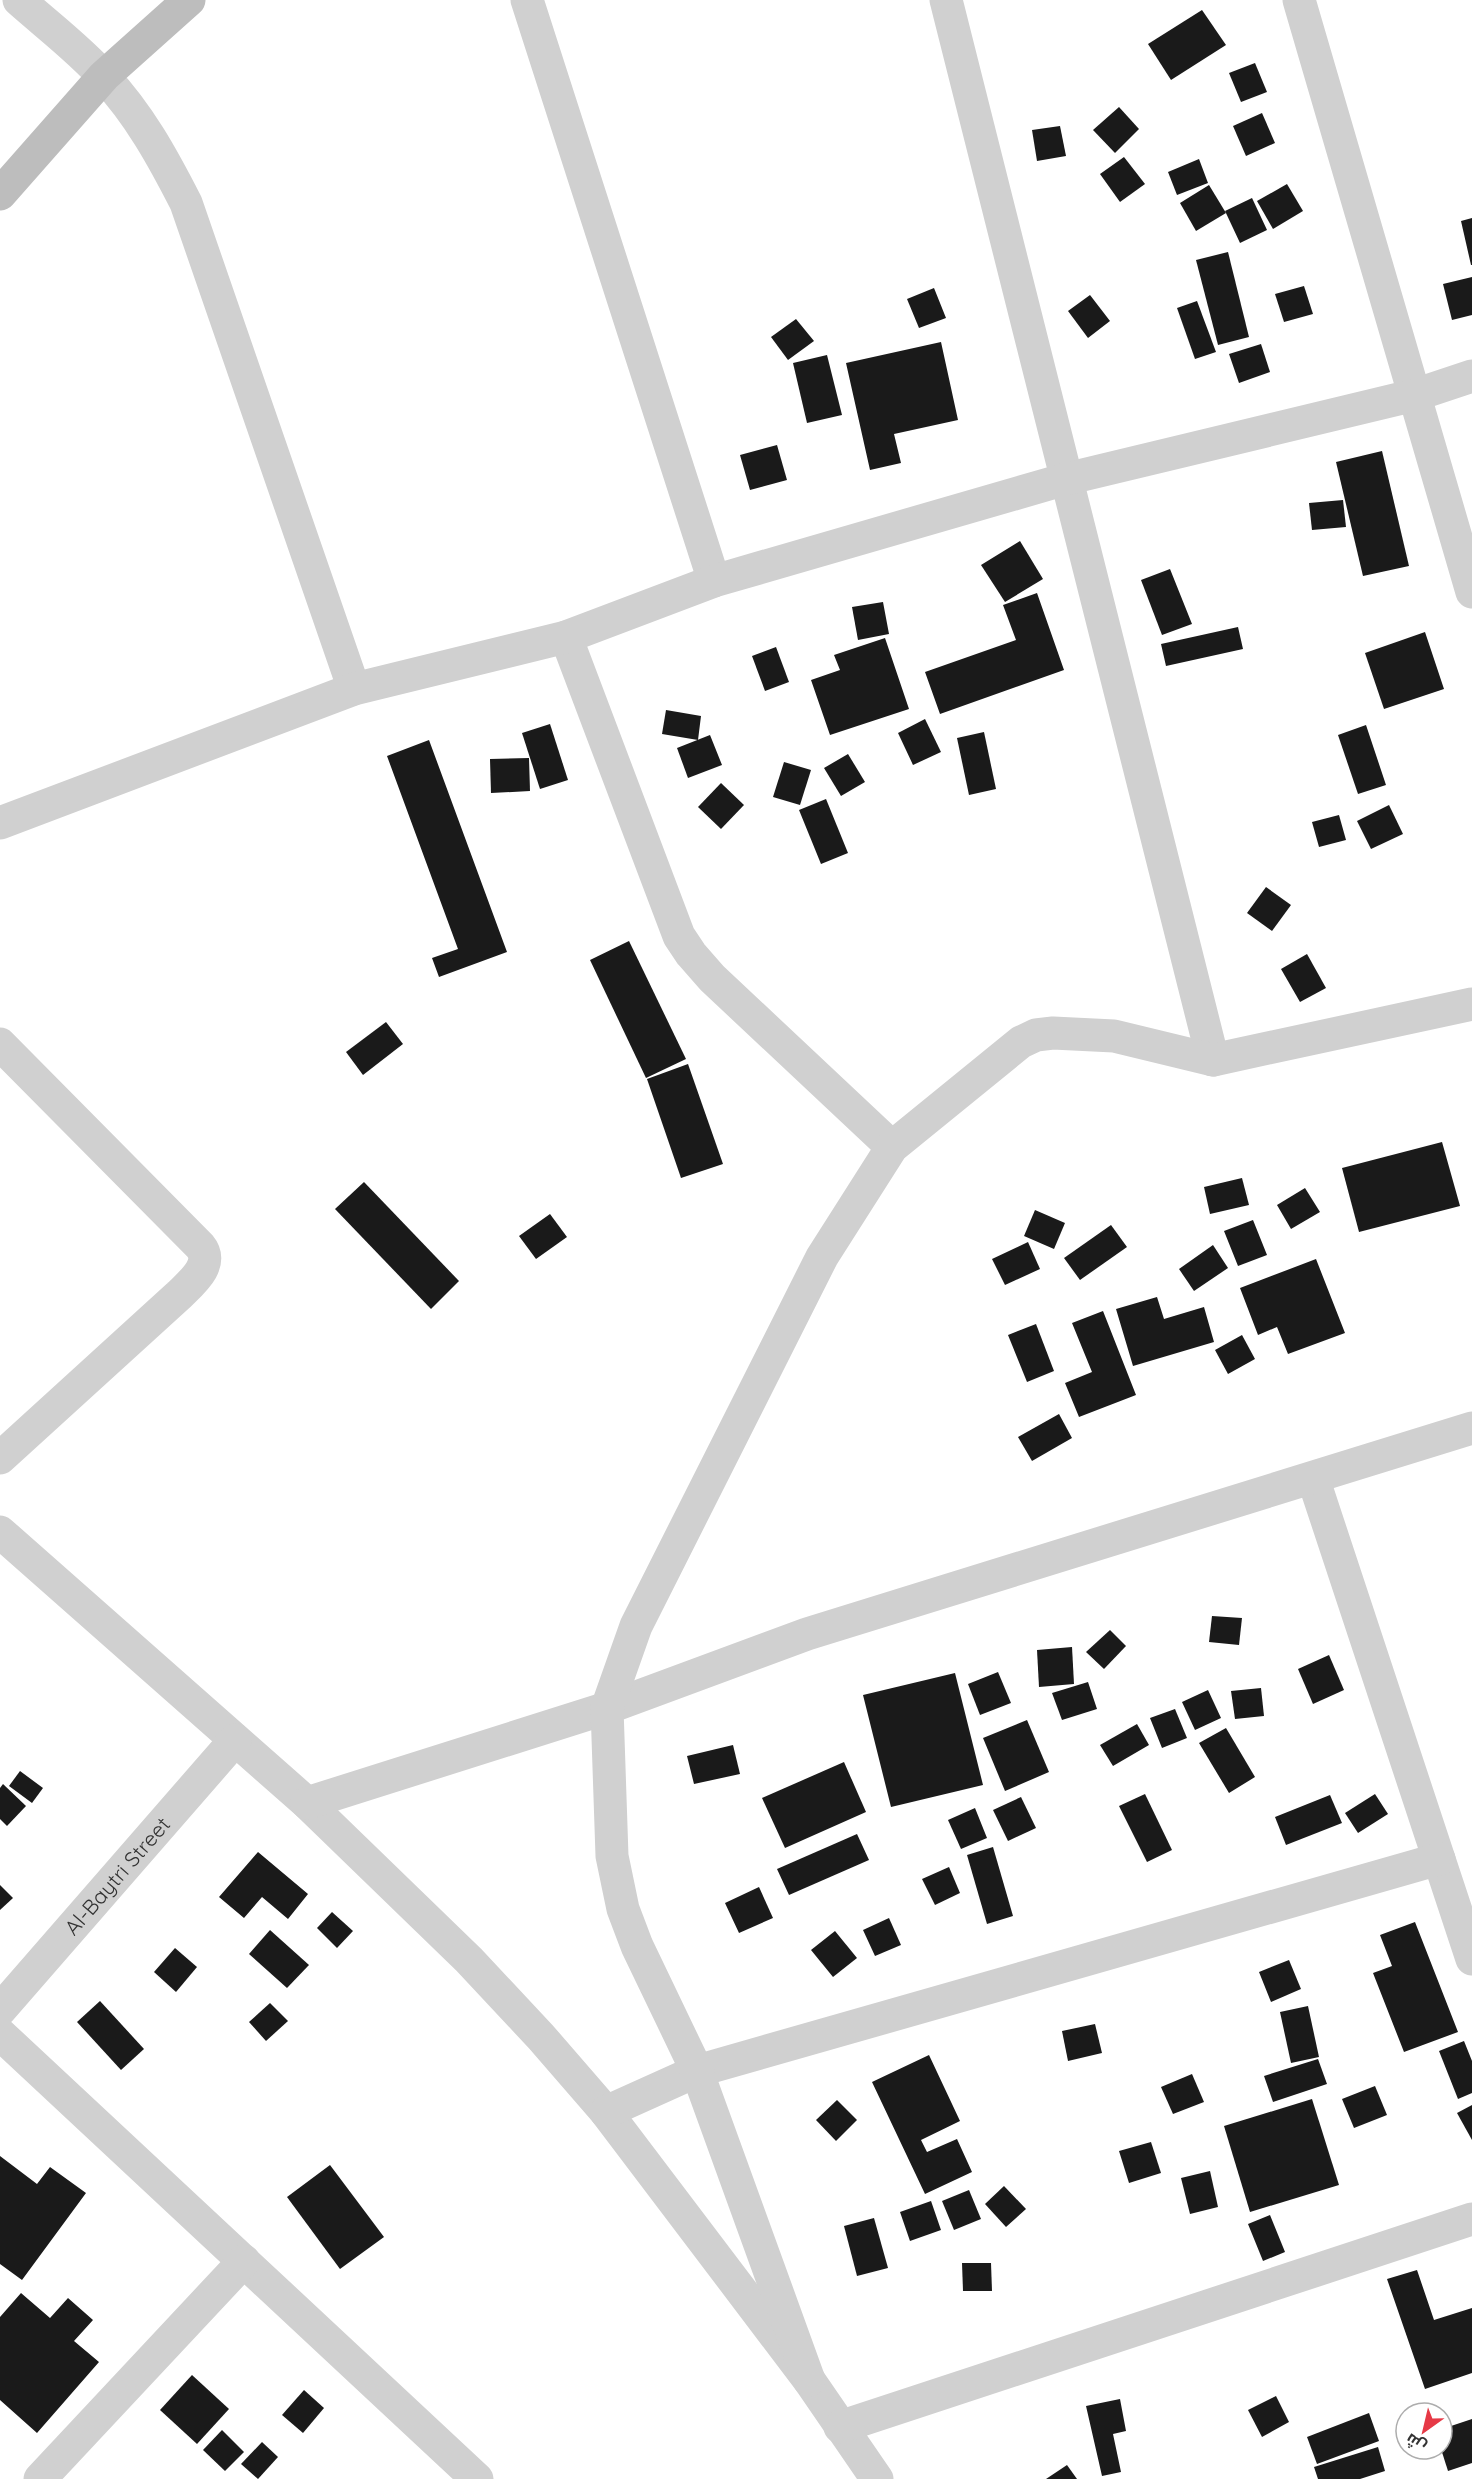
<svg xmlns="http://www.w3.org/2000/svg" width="1472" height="2479" viewBox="0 0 1472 2479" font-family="Quicksand,Cairo,sans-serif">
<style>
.building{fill:#1a1a1a}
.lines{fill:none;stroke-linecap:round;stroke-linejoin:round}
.street{stroke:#d0d0d0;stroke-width:33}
.secondary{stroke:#bdbdbd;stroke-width:33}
.labels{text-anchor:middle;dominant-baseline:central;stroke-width:6;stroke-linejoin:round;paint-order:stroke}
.street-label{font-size:21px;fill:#333;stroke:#fff}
</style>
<rect width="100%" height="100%" fill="#fff"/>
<g class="building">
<polygon points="1202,10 1226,45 1171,80 1148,44"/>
<polygon points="1255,63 1267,92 1241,102 1229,73"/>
<polygon points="1119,107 1139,129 1115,153 1093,130"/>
<polygon points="1262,113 1275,143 1246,156 1233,126"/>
<polygon points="1060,126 1066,156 1037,161 1032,130"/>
<polygon points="1124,157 1145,184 1120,202 1100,174"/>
<polygon points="1199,159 1208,183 1177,195 1168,172"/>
<polygon points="1287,184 1303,211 1273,229 1257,201"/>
<polygon points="1209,185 1226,213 1196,231 1180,203"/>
<polygon points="1252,198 1267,230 1240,243 1225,211"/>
<polygon points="1472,218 1472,265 1471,265 1461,221"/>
<polygon points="1228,252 1249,337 1218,345 1196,260"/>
<polygon points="1472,277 1472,315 1452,320 1443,284"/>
<polygon points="1304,286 1313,314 1284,322 1275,294"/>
<polygon points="934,288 946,318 919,328 907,299"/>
<polygon points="1090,295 1110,321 1088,338 1068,311"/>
<polygon points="1197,301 1216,352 1195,359 1177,308"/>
<polygon points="796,319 814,341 788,360 771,337"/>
<polygon points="941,342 958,420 894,434 901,463 870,470 846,363"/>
<polygon points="1261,344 1270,372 1239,383 1229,354"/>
<polygon points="827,355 842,415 807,423 793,363"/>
<polygon points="777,445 787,480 750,490 740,455"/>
<polygon points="1382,451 1409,566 1363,576 1336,462"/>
<polygon points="1343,500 1346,527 1312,530 1309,503"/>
<polygon points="1020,541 1043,579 1005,602 981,565"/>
<polygon points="1170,569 1192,624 1162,635 1141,580"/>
<polygon points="1037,593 1064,670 940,714 925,672 1016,640 1003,605"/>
<polygon points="883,602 889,634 858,640 852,607"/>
<polygon points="1238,627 1243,649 1166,666 1161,644"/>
<polygon points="1425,632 1444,689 1384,709 1365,653"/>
<polygon points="885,638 909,709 830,735 811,680 840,670 834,655"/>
<polygon points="776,647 789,682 765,691 752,656"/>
<polygon points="666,710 701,716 698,740 662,734"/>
<polygon points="925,719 941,752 913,765 898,733"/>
<polygon points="550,724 568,780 540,789 522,733"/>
<polygon points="1366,725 1386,785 1358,794 1338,735"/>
<polygon points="984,732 996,789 969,795 957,738"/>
<polygon points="710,735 722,765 688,778 677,748"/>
<polygon points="429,740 507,952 439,977 432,958 458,949 387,756"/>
<polygon points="848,754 865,782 841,796 824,768"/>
<polygon points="529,758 530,791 491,793 490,759"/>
<polygon points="784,762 811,770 800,805 773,797"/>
<polygon points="721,783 744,805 721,829 698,807"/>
<polygon points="826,799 848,853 821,864 799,810"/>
<polygon points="1389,805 1403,834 1371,849 1357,821"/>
<polygon points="1339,815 1346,840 1319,847 1312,822"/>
<polygon points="1266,887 1291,905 1272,931 1247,913"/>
<polygon points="629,941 686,1059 646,1078 590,960"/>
<polygon points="1307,954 1326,988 1300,1002 1281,969"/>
<polygon points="386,1022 403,1044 363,1075 346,1052"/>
<polygon points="688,1064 723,1164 681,1178 647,1079"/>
<polygon points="1442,1142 1460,1206 1359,1232 1342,1168"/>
<polygon points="1242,1178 1249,1205 1210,1214 1204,1187"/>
<polygon points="364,1182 459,1281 431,1309 335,1209"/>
<polygon points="1305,1188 1320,1212 1291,1229 1277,1205"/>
<polygon points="1035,1210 1065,1223 1054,1249 1024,1236"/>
<polygon points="550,1214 567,1237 536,1259 519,1236"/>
<polygon points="1253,1220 1267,1255 1238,1266 1224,1231"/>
<polygon points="1111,1225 1127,1247 1080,1280 1064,1258"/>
<polygon points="1028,1242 1040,1269 1005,1285 992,1259"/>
<polygon points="1213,1245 1228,1268 1194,1291 1179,1269"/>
<polygon points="1316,1259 1345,1333 1288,1354 1277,1327 1258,1335 1240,1288"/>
<polygon points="1157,1297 1164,1319 1204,1307 1214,1342 1133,1366 1116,1309"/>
<polygon points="1103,1311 1136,1395 1079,1417 1065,1383 1092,1372 1072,1323"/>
<polygon points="1036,1324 1054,1371 1027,1382 1008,1335"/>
<polygon points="1242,1335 1255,1359 1228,1374 1215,1350"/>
<polygon points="1059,1414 1072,1438 1032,1461 1018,1437"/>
<polygon points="1212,1616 1242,1618 1239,1645 1209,1642"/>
<polygon points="1110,1630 1126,1646 1104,1669 1086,1652"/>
<polygon points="1072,1647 1074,1684 1039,1687 1037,1650"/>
<polygon points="1329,1655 1344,1690 1313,1704 1298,1669"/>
<polygon points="998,1672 1011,1703 980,1715 968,1684"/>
<polygon points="955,1673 983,1785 891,1807 863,1695"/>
<polygon points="1088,1682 1097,1709 1062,1720 1052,1693"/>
<polygon points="1261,1688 1264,1716 1235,1719 1231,1691"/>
<polygon points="1208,1690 1221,1718 1195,1730 1182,1702"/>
<polygon points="1175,1709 1187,1738 1162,1748 1150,1718"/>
<polygon points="1027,1720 1049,1772 1005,1791 983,1738"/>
<polygon points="1137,1724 1149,1745 1113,1766 1100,1745"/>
<polygon points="1226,1728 1255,1777 1229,1793 1199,1743"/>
<polygon points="733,1745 740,1774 694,1784 687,1756"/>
<polygon points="844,1762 866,1812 785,1848 762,1798"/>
<polygon points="20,1771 43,1788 32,1803 9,1786"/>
<polygon points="3,1784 26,1806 7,1826 0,1819 0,1788"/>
<polygon points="1145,1794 1172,1850 1147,1862 1119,1806"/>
<polygon points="1375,1794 1388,1814 1358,1833 1345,1813"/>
<polygon points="1330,1795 1342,1823 1286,1845 1275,1817"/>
<polygon points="1021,1797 1036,1828 1008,1841 993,1810"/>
<polygon points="975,1808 987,1838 961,1849 948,1820"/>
<polygon points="857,1834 869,1860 789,1895 777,1869"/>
<polygon points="993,1847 1013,1916 987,1924 967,1855"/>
<polygon points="258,1852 308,1894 288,1919 262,1897 244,1918 219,1897"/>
<polygon points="949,1867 960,1893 935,1905 922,1879"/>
<polygon points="0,1885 13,1898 0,1910"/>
<polygon points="759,1887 773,1918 739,1933 725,1903"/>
<polygon points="332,1912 353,1931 337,1948 317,1928"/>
<polygon points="889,1918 901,1945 875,1956 863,1930"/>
<polygon points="1415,1922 1458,2032 1404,2052 1373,1973 1392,1966 1380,1935"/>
<polygon points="270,1930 309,1965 287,1988 249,1954"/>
<polygon points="835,1931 857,1958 833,1977 811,1950"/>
<polygon points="175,1948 197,1967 176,1992 154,1972"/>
<polygon points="1289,1960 1301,1989 1271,2002 1259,1972"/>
<polygon points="100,2001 144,2049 121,2070 77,2022"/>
<polygon points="270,2003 288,2021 266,2041 249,2022"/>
<polygon points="1308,2006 1319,2057 1291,2063 1280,2012"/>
<polygon points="1095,2024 1102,2053 1068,2061 1062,2031"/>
<polygon points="1464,2041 1472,2061 1472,2093 1458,2099 1439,2051"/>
<polygon points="929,2055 960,2121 921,2140 927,2152 957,2139 972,2172 925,2194 872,2082"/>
<polygon points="1318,2059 1327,2084 1273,2102 1264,2076"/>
<polygon points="1192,2074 1204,2102 1173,2114 1161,2087"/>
<polygon points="1375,2086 1387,2115 1354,2128 1342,2099"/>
<polygon points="1312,2099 1339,2185 1250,2212 1224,2126"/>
<polygon points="837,2100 857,2120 836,2141 816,2120"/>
<polygon points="1472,2105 1472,2140 1457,2113"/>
<polygon points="1151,2142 1161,2173 1129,2183 1119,2151"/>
<polygon points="0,2156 37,2184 50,2167 86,2193 22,2280 0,2264"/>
<polygon points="330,2165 384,2237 340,2269 287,2197"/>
<polygon points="1210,2171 1218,2207 1190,2214 1181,2178"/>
<polygon points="1004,2186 1026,2209 1006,2227 985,2204"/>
<polygon points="969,2190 981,2219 954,2230 942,2201"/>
<polygon points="931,2201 941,2230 910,2241 900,2212"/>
<polygon points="1270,2215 1285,2252 1263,2261 1248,2224"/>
<polygon points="874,2218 888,2268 857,2276 844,2226"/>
<polygon points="962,2263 991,2263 992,2291 963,2291"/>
<polygon points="1417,2270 1434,2320 1472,2308 1472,2373 1425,2389 1387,2279"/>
<polygon points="21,2293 50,2318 68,2298 93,2320 74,2341 99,2362 37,2433 0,2400 0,2317"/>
<polygon points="192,2375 229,2409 197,2444 160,2410"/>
<polygon points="304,2390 324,2408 303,2433 282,2415"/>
<polygon points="1276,2396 1289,2422 1262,2437 1248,2410"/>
<polygon points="1120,2399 1126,2431 1113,2434 1121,2472 1102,2476 1086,2406"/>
<polygon points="1369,2413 1379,2441 1317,2464 1307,2437"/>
<polygon points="1472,2419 1472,2463 1448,2471 1441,2449 1442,2429"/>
<polygon points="222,2430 244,2452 225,2471 203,2450"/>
<polygon points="262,2442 278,2457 258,2479 241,2464"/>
<polygon points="1378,2447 1385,2471 1360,2479 1318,2479 1314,2467"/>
<polygon points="1067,2465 1077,2479 1046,2479"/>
</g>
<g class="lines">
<g class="street">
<path d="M19 0C47 25 79 49 104 77 139 114 163 158 186 203L354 689"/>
<polyline points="527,0 714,581"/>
<polyline points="946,0 1213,1060"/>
<polyline points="1299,0 1472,592"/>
<polyline points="566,637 679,936 691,954 712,978 892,1147"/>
<polyline points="0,823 354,689 566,637 714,581 1066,479 1415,395 1472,376"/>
<path d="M0 1044 200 1246C215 1264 191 1283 179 1295L0 1458"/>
<polyline points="1313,1478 1472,1959"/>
<polyline points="0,1532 307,1803 469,1960 541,2037 606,2112 809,2380 877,2479"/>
<polyline points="307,1803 607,1708 807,1634 1472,1428"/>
<path id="s1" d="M0 2010 235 1740"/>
<polyline points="0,2034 477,2479"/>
<polyline points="606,2112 697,2071 1439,1859"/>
<polyline points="809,2380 697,2071 637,1946 623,1909 612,1856 607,1708 636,1626 822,1257 892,1147 1021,1042 1036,1035 1053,1033 1114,1036 1213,1060 1472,1004"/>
<polyline points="840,2427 1472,2219"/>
<polyline points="40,2479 244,2261"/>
</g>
<polyline class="secondary" points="0,194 104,76 189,0"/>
</g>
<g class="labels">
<g class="street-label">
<text stroke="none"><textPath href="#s1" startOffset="178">Al-Baytri Street</textPath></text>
</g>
</g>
<g transform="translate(1424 2431) rotate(214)"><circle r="28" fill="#ffffff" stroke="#adadad" stroke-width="1.5"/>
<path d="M0-4.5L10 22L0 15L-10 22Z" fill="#e63946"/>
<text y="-9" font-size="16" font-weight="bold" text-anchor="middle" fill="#333333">ش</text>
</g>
</svg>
